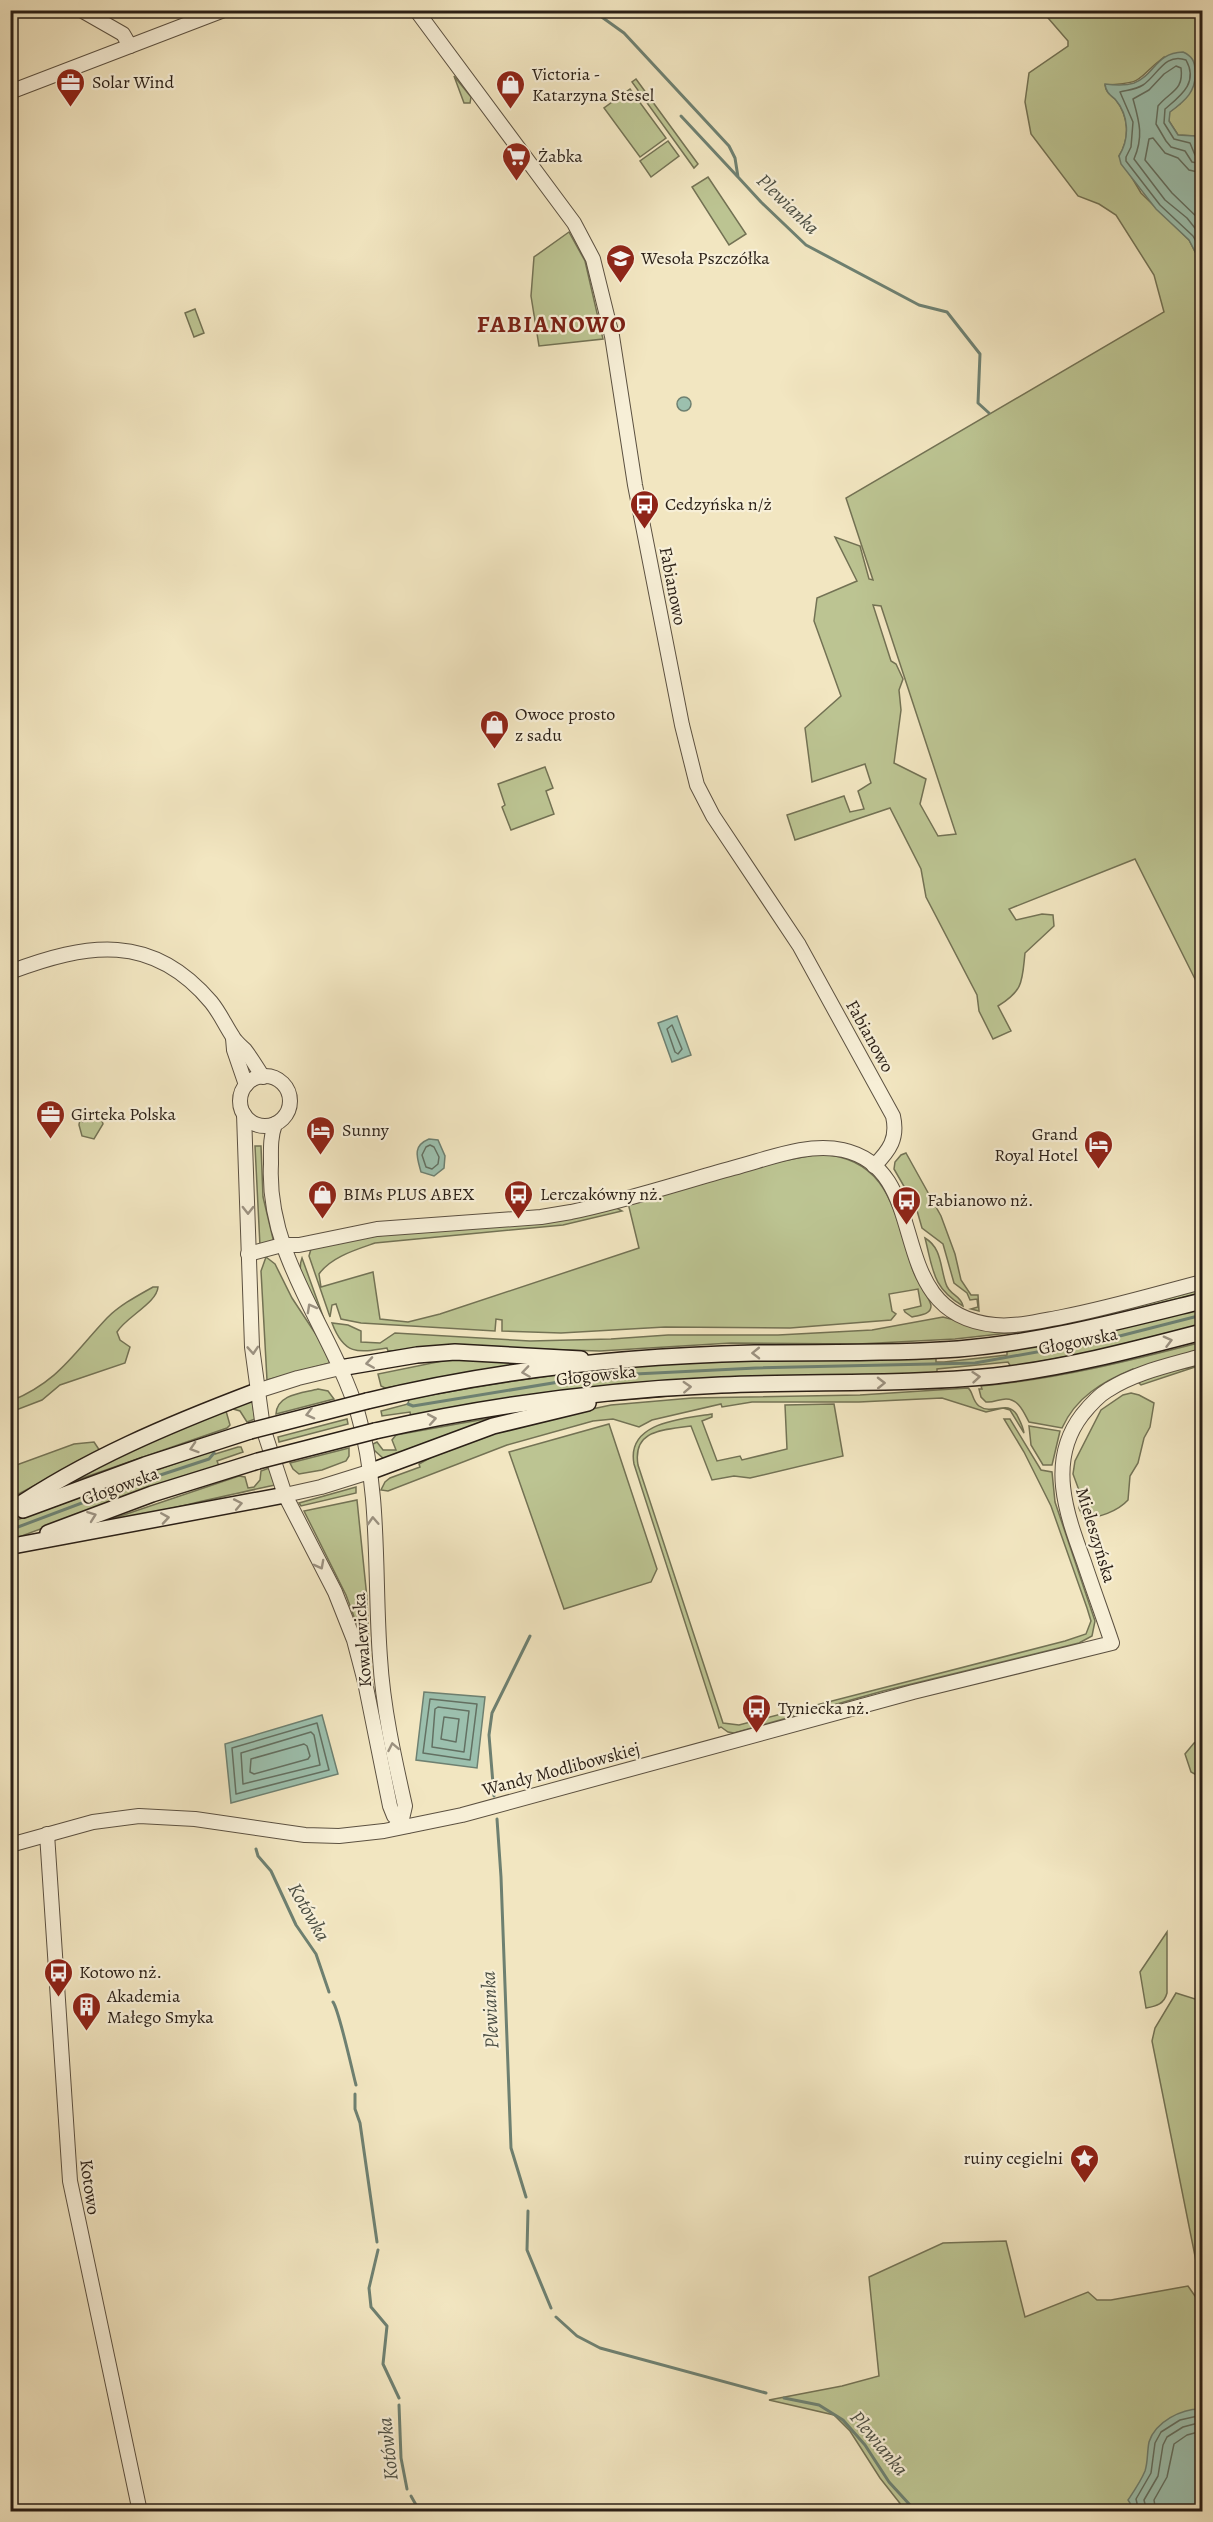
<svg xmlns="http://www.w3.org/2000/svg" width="1213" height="2522" viewBox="0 0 1213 2522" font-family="Alegreya,serif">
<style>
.green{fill:#bcc492;stroke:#737254;stroke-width:1.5;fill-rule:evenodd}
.water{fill:#9cc0ae;stroke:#6e8071;stroke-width:1.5}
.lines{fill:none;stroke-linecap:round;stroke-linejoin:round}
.shore{stroke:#637062;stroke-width:1.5}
.stream{stroke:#6e8071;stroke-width:3}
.tertiary-casing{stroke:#5c5141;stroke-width:16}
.secondary-casing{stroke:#2a1f16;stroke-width:18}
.tertiary{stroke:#f7efd7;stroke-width:14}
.secondary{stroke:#f7efd7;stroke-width:15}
.secondary-bridge-casing{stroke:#2a1f16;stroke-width:18;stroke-linecap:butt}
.secondary-bridge{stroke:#f7efd7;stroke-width:15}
.oneway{stroke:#9b9180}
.labels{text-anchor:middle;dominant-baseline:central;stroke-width:4.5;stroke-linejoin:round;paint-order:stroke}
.poi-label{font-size:18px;fill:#2a1f16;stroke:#f7efd7;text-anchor:start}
.street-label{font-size:18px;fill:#2a1f16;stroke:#f7efd7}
.water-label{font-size:20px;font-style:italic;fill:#4c4f44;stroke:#f7efd7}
.district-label{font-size:24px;font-weight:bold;letter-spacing:1.5px;fill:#7a1f14;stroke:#f7efd7}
</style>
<rect width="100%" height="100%" fill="#f2e6c1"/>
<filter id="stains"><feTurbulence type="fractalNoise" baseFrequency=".00333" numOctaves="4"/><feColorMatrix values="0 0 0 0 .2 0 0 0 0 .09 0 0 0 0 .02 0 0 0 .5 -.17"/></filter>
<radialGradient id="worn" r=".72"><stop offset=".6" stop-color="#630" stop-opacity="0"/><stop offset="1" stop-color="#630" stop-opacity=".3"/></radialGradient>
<g class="green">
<path d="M1042 11H1202V159L1195 136 1178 135 1169 121V112L1180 104 1164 57C1134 80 1147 83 1105 85 1106 93 1110 94 1116 100 1129 117 1130 139 1119 156L1141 193 1189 240 1202 265V993L1135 859 1009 909 1016 920 1042 914 1053 915 1054 926 1025 953C1022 981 1024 990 998 1006L1011 1031 993 1039 979 1011 977 995 926 897 921 869 890 808 795 840 787 815 844 796 850 812 864 809 858 791 871 783 865 764 812 782 805 728 841 696 814 621 817 598 857 581 835 537 860 546 869 579 873 580 846 498 1164 312 1154 275 1116 215 1099 204 1078 196 1031 134 1025 102 1029 73 1068 46V41ZM873 605 881 606 956 834 938 836 920 804 926 779 894 763 901 710 899 690 903 679 896 664 891 661Z"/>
<polygon points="454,76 471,97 470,103 464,103"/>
<polygon points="636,79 698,164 694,168 632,82"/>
<polygon points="630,89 666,138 640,157 604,108"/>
<polygon points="668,141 679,156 651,177 640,161"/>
<polygon points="708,177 746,234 729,245 692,187"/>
<polygon points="569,232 585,261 603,339 539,346 531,296 534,257"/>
<polygon points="195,309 204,333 194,337 185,313"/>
<polygon points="545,767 553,788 546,791 554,814 511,830 502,807 505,805 498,784"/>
<polygon points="90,1114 101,1118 103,1124 94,1139 82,1136 79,1125 80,1118 83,1122 86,1120 84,1115"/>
<polygon points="255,1146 261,1146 263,1197 274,1243 260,1246"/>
<polygon points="906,1153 941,1216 955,1254 961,1280 971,1295 978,1295 979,1311 971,1309 978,1307 977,1299 970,1300 967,1293 954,1283 943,1244 922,1228 916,1207 894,1169 895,1162 901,1155"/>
<path d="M819 1154C893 1158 894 1218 914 1273 917 1281 931 1300 931 1306 931 1315 919 1315 912 1317L905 1312 904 1310 921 1306 918 1289 889 1294 892 1311 896 1314 891 1320 790 1328 665 1327 561 1333 502 1331V1320L496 1319 495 1331 361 1323 341 1319 336 1304 332 1305 330 1317 309 1256 311 1249 352 1239 615 1207 622 1211 563 1225 375 1243C355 1250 331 1257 319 1274L321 1287 373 1272 380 1319 408 1322 440 1314 639 1248 628 1203 777 1162Z"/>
<path d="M925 1238C942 1248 940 1267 946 1284 949 1295 961 1295 963 1306 932 1288 933 1269 925 1238Z"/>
<polygon points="266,1257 275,1264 292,1298 321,1342 330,1363 267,1380 261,1271"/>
<path d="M302 1258 324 1319 325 1323C316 1305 294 1279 302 1258Z"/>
<path d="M153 1287H158C157 1303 126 1317 117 1332L120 1340 130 1347 125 1363 60 1385 42 1400 11 1412V1401C59 1381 73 1354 107 1318 120 1305 137 1296 153 1287Z"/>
<path d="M1202 1287V1293L1074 1323 1019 1332 955 1339 858 1344 731 1343 600 1351 461 1347 388 1351 387 1348C357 1353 344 1355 332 1323L348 1325 361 1331V1342L380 1343 395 1333 530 1341 611 1339 668 1335H778L872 1330 943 1317 996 1331Z"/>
<path d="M1202 1307V1325L1128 1345 1011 1367 1008 1362 937 1369V1374L411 1417 410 1412 382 1416 381 1411 408 1404 409 1399C478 1386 547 1375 617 1368 723 1358 829 1359 936 1357V1362H944L1007 1355V1350L1091 1335Z"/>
<path d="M1202 1342V1350L1134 1371 1133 1369C1102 1382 1076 1397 1062 1428L1029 1422C1024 1413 1019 1399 1006 1399 999 1399 993 1403 986 1402L981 1397 979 1389H982L981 1386C1057 1379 1129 1361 1202 1342Z"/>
<polygon points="452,1359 548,1360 385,1388 381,1386 378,1374"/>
<polygon points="1198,1366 1141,1385 1138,1382 1170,1371"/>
<path d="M968 1388C973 1391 972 1401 979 1406 993 1416 1007 1399 1017 1415 1020 1421 1023 1426 1024 1433L1010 1410 1003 1408 986 1412 942 1398 859 1402H752L722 1407 721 1404 652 1420 639 1427 613 1419 593 1421 507 1445 388 1491 381 1490 385 1482 390 1478 420 1467 419 1464 437 1454 521 1424 611 1405 692 1398 860 1395Z"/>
<path d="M318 1389 328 1391 334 1399 276 1414C277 1394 303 1393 318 1389Z"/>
<path d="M1131 1393 1139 1395 1154 1403 1150 1427 1144 1438 1138 1463 1130 1476 1128 1500C1119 1510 1097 1520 1083 1517L1079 1508 1080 1493 1073 1474 1075 1461 1101 1410 1123 1395Z"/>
<polygon points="252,1401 255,1419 247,1422 240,1411 233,1409 226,1411 230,1425 227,1428 51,1489 150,1440"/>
<path d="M834 1404 843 1456 750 1478 734 1476 712 1480 691 1426C665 1430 632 1429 638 1465L723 1723 739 1725 1065 1641 1086 1634 1091 1621 1087 1608 1051 1506 1024 1452 1004 1419H1010L1041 1470 1052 1472 1055 1502 1095 1621 1092 1636 1079 1643 883 1691 734 1733 728 1732 721 1727 719 1728 634 1464C626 1422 682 1419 712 1414V1417L702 1421 717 1461 740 1456 742 1460 787 1449 785 1405Z"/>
<polygon points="513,1414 385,1460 374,1450 373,1444 377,1442 383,1450 396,1450 392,1440 396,1435"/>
<polygon points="347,1419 348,1424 279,1442 278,1437"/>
<polygon points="609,1424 657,1569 651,1582 564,1609 509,1452"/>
<polygon points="1029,1426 1060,1431 1052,1465 1043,1465 1031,1445"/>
<polygon points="94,1442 100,1451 11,1498 11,1467 74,1444"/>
<polygon points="238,1447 241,1447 243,1452 217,1461 219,1466 134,1494 11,1540 11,1522 213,1450 215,1454"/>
<polygon points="349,1448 349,1456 346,1461 322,1470 299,1474 293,1469 290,1463"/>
<path d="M269 1468 275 1485C214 1498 153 1513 91 1526L239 1476 245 1477 248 1488 254 1487 260 1480 261 1471Z"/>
<polygon points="356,1487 356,1493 301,1506 299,1503"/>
<polygon points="357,1500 367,1598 369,1651 367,1652 346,1595 304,1511"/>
<polygon points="1202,1738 1202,1778 1191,1772 1185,1754 1194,1743"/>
<path d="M1167 1932V1993C1164 2004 1157 2006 1146 2008L1140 1972Z"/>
<polygon points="1176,1993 1195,1999 1202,1998 1202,2291 1197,2283 1198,2271 1152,2041 1155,2028"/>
<polygon points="1006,2241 1025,2317 1088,2292 1097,2300 1111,2300 1188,2286 1195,2296 1202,2298 1202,2511 906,2511 880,2478 850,2431 834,2415 769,2400 842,2386 879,2376 869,2277 943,2243"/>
</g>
<g class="water">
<path d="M1183 52C1192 56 1195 61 1195 71 1197 91 1185 101 1170 112L1169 121 1178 135 1195 136 1202 159V265L1189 240 1156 209 1121 164 1119 156C1130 138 1129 115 1115 99 1109 94 1106 92 1105 84 1114 85 1125 86 1134 83 1155 75 1155 53 1183 52Z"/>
<circle cx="684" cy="404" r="7"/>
<polygon points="677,1016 691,1055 672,1062 658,1023"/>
<path d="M429 1139 438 1140 445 1156 444 1168 434 1176 421 1172C417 1157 412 1146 429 1139Z"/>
<polygon points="424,1692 485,1697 477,1768 416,1760"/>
<polygon points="322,1715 338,1774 231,1803 225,1744"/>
<path d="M1202 2409V2511H1135L1128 2500C1134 2491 1141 2481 1145 2471 1148 2462 1147 2452 1149 2442 1155 2422 1182 2408 1202 2409Z"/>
</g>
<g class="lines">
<g class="shore">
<path d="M1202 157 1195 155 1190 143 1174 139 1164 123 1165 109C1180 96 1199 83 1186 60 1165 52 1157 76 1143 85 1135 90 1127 90 1120 92L1133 122 1131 147 1126 157V161L1160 205 1193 236 1202 252"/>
<path d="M1202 164 1192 162 1185 151 1171 147 1166 141 1156 124 1158 106C1170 91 1184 91 1181 68L1176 66 1164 74 1149 90 1133 99C1139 121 1144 136 1134 159L1165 200 1187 218 1202 237"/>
<polyline points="1202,173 1189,170 1178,158 1165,153 1153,138 1149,139 1145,160 1172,193 1202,222"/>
<polygon points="672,1025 682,1049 678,1054 675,1052 667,1029"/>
<polygon points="430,1145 434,1147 439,1157 438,1164 432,1169 426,1167 422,1155 426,1147"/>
<polygon points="430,1699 477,1704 470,1760 423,1753"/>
<polygon points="438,1707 469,1711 464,1752 432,1747 435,1709"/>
<polygon points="444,1717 459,1719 456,1742 441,1739"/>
<polygon points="317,1723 329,1770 236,1794 232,1748"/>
<polygon points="311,1732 314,1735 320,1765 243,1784 241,1753"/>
<polygon points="304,1744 307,1746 310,1756 308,1759 254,1774 250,1772 251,1759"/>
<polyline points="1139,2512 1136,2499 1151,2473 1155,2443 1161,2432 1180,2420 1202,2415"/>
<polyline points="1147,2512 1144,2500 1158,2476 1163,2445 1167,2437 1183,2427 1202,2422"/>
<polyline points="1156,2512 1154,2500 1167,2477 1174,2444 1187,2435 1202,2431"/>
</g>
<g class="stream">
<polyline points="592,10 624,33 729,146 735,158 738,177 761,202 806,245 919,305 947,312 980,354 978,403 989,413"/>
<polyline points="681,116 737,176"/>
<polyline points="408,1404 413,1406 571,1380 615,1375 756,1368 975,1363 1104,1340 1202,1315"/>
<polyline points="10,1530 127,1486 209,1459 214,1453"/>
<polyline points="494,1796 489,1735 492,1713 530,1636"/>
<polyline points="497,1819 501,1877 511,2148 526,2197"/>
<polyline points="256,1849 258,1856 271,1871 296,1925 316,1954 329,1992"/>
<path d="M333 2002C339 2010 352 2070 356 2085"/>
<polyline points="355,2094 355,2109 360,2123 377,2242"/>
<polyline points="528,2211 527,2250 551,2308"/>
<polyline points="378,2250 369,2288 371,2307 387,2326 383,2364 399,2398"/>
<polyline points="556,2317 577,2336 600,2348 766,2393"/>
<polyline points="784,2398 819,2405 843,2420 865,2445 889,2482 910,2505"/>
<polyline points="399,2405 401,2458 407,2489"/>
<polyline points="411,2496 420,2512"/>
</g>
<defs>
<g id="tertiary">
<polyline points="81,10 123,34 130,46"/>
<path d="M416 10 574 223 593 259 612 336 635 485 682 725 697 785 713 816 799 945 893 1116C898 1138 890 1150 874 1166"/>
<polyline points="10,92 224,10"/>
<path d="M10 972C87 943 152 932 211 1002 220 1013 225 1025 233 1037 236 1042 241 1046 245 1050 252 1059 257 1068 263 1077"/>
<polyline points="233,1038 234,1050 246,1085"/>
<circle cx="265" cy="1101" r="25"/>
<polyline points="244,1114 252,1347 263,1428 285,1495 335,1592 354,1640 365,1682 390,1806 394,1816 407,1826"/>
<path d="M275 1124C270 1138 271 1150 271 1164 266 1257 332 1329 358 1414 381 1492 374 1578 380 1658 383 1708 394 1757 405 1806L402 1819 395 1827"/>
<path d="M248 1254 282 1245H299L377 1229 541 1217 571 1212C625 1201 679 1183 733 1168 768 1159 807 1142 843 1150 937 1171 879 1314 995 1325 1017 1327 1040 1321 1062 1317 1109 1308 1156 1294 1202 1282"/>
<polyline points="257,1391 298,1378 340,1368"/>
<polyline points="285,1495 321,1487 369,1472"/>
<polyline points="47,1834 70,2181 140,2512"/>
<path d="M10 1845 93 1822 139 1816 195 1819 305 1835 339 1836 384 1831 462 1815 913 1692 1112 1643C1103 1616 1093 1589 1084 1562 1066 1513 1047 1461 1082 1415 1090 1405 1098 1396 1108 1390 1136 1372 1171 1365 1202 1356"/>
</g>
<g id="secondary">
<polyline points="340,1368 417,1355 455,1352 581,1359"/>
<path d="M367 1401C493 1370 625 1356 754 1353 822 1352 890 1354 958 1349 1042 1342 1121 1321 1202 1301"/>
<path d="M375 1431C488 1405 605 1390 721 1385 812 1381 903 1385 994 1376 1065 1368 1133 1350 1202 1332"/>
<polyline points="369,1472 493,1426 588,1403"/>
<polyline points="23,1510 145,1465 250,1431"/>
<path d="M10 1511C86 1459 170 1424 257 1391"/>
<polyline points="48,1533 152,1494 258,1461"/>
<polyline points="18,1545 285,1495"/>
</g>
</defs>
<use href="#tertiary" class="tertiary-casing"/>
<use href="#secondary" class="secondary-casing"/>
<use href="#tertiary" class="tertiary"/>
<use href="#secondary" class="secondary"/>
<defs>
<g id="secondary-bridge">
<polyline points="250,1431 367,1401"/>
<polyline points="258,1461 375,1431"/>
</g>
</defs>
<use href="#secondary-bridge" class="secondary-bridge-casing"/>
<use href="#secondary-bridge" class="secondary-bridge"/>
</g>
<defs><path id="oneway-chevron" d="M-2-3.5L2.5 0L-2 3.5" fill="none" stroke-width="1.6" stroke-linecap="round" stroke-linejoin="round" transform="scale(1.5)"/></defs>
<g class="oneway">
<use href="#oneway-chevron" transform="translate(248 1210) rotate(90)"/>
<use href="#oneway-chevron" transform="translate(311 1308) rotate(-119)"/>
<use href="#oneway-chevron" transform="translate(1168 1341) rotate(-15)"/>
<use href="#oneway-chevron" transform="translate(253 1350) rotate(86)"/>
<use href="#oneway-chevron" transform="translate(756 1353) rotate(179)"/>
<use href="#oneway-chevron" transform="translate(370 1363) rotate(171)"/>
<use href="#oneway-chevron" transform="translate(526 1372) rotate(172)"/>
<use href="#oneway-chevron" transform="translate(976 1377) rotate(-5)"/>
<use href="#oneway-chevron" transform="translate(881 1383) rotate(-1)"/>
<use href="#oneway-chevron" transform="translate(687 1387) rotate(-3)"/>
<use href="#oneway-chevron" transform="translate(310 1414) rotate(166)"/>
<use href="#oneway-chevron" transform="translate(432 1419) rotate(-10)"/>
<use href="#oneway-chevron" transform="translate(194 1448) rotate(162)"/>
<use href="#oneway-chevron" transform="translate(238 1504) rotate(-11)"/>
<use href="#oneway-chevron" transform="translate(92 1516) rotate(-20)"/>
<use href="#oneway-chevron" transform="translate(165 1518) rotate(-9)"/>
<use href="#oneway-chevron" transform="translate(373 1521) rotate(-93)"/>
<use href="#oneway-chevron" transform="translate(320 1565) rotate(62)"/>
<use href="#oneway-chevron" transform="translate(393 1747) rotate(-101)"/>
</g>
<defs>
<symbol id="office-pin" viewBox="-11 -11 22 30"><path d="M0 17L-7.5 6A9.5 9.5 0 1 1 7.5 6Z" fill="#8f2418" stroke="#f7efd7"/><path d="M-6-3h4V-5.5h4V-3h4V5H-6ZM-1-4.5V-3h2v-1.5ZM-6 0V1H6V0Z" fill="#fff"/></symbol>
<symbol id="shop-pin" viewBox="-11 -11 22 30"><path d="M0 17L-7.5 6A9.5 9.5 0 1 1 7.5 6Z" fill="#8f2418" stroke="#f7efd7"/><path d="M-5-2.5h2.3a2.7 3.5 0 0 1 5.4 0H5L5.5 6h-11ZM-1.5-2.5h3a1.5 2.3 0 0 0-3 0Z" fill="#fff"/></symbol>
<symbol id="supermarket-pin" viewBox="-11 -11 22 30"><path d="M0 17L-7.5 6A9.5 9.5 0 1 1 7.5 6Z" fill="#8f2418" stroke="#f7efd7"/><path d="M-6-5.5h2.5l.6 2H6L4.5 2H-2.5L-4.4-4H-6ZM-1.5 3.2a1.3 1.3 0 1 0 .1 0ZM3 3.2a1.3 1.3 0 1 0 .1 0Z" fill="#fff"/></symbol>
<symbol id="school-pin" viewBox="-11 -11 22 30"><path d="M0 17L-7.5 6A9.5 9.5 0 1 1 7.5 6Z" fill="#8f2418" stroke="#f7efd7"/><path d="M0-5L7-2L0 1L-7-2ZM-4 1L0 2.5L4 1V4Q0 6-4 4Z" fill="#fff"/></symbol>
<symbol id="bus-pin" viewBox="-11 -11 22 30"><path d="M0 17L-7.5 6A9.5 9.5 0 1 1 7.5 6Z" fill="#8f2418" stroke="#f7efd7"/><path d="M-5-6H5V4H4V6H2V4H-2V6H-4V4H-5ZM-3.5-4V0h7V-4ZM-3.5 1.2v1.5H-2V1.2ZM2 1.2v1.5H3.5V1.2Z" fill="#fff"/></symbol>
<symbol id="hotel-pin" viewBox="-11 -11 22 30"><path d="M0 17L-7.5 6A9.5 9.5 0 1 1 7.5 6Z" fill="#8f2418" stroke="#f7efd7"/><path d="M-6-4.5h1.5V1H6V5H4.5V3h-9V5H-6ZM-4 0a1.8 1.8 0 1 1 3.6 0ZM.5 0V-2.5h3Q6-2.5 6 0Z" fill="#fff"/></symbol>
<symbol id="building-pin" viewBox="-11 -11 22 30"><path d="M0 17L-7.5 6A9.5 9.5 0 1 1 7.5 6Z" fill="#8f2418" stroke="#f7efd7"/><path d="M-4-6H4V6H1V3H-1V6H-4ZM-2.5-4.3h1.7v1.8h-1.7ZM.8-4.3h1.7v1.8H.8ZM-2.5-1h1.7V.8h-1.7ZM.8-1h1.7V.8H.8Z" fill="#fff"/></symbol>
<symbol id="sight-pin" viewBox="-11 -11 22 30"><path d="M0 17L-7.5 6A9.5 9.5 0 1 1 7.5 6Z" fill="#8f2418" stroke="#f7efd7"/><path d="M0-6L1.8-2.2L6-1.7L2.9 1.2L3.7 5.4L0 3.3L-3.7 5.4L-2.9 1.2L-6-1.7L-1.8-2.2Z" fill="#fff"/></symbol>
</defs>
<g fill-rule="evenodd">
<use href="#office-pin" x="54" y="66" width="33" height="45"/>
<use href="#shop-pin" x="494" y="68" width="33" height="45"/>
<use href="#supermarket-pin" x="500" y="140" width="33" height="45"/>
<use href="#school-pin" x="604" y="242" width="33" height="45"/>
<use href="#bus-pin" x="628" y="488" width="33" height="45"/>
<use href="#shop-pin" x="478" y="708" width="33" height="45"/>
<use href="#office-pin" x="34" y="1098" width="33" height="45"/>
<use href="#hotel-pin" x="304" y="1114" width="33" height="45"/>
<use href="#hotel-pin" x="1082" y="1128" width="33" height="45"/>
<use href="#shop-pin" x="306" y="1178" width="33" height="45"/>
<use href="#bus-pin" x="502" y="1178" width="33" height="45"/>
<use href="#bus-pin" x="890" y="1184" width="33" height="45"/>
<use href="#bus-pin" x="740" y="1692" width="33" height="45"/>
<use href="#bus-pin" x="42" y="1956" width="33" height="45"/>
<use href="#building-pin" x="70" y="1990" width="33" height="45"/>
<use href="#sight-pin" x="1068" y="2142" width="33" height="45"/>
</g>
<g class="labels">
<g class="poi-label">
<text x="532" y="74">Victoria -<tspan x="532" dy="21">Katarzyna Stesel</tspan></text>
<text x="92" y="82">Solar Wind</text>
<text x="538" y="156">Żabka</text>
<text x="641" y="258">Wesoła Pszczółka</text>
<text x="665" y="504">Cedzyńska n/ż</text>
<text x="515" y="714">Owoce prosto<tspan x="515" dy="21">z sadu</tspan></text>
<text x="71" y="1114">Girteka Polska</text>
<text x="342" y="1130">Sunny</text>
<text x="1078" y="1134" text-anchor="end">Grand<tspan x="1078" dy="21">Royal Hotel</tspan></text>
<text x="343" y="1194">BIMs PLUS ABEX</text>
<text x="540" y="1194">Lerczakówny nż.</text>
<text x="927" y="1200">Fabianowo nż.</text>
<text x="778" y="1708">Tyniecka nż.</text>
<text x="79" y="1972">Kotowo nż.</text>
<text x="107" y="1996">Akademia<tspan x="107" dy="21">Małego Smyka</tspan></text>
<text x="1063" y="2158" text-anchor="end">ruiny cegielni</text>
</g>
<g class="street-label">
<text transform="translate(673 586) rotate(79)">Fabianowo</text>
<text transform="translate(870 1036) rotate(61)">Fabianowo</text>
<text transform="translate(1078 1341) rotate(-11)">Głogowska</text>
<text transform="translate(596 1375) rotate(-6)">Głogowska</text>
<text transform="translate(120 1486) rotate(-20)">Głogowska</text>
<text transform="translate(1096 1535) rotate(73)">Mieleszyńska</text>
<text transform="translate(362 1640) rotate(-94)">Kowalewicka</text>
<text transform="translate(561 1769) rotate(-15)">Wandy Modlibowskiej</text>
<text transform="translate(90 2187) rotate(82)">Kotowo</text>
</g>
<g class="water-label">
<text transform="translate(788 204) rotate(44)">Plewianka</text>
<text transform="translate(309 1912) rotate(60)">Kotówka</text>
<text transform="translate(490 2010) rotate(-93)">Plewianka</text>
<text transform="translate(879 2443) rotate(50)">Plewianka</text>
<text transform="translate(388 2449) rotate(-96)">Kotówka</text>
</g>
<g class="district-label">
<text x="552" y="324">FABIANOWO</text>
</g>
</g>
<rect width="1213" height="2522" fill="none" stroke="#f2e6c1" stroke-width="36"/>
<rect x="12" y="12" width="1189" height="2498" fill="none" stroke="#2a1f16" stroke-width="3"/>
<rect x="18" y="18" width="1177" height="2486" fill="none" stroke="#2a1f16" stroke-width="1.5"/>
<rect width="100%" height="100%" filter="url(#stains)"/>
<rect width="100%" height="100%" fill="url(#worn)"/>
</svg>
